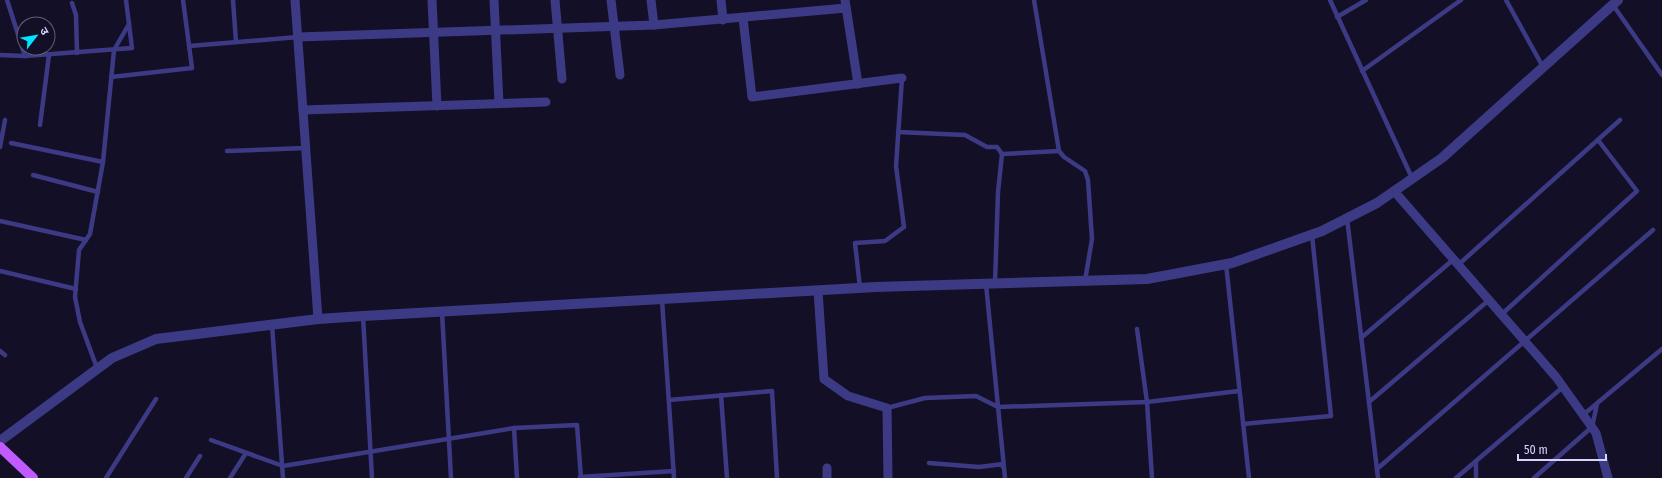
<svg xmlns="http://www.w3.org/2000/svg" width="1662" height="478" viewBox="0 0 1662 478" font-family="'Fira Sans Condensed','Noto Sans Devanagari',sans-serif">
<style>
.lines{fill:none;stroke-linecap:round;stroke-linejoin:round}
.service{stroke:#3d3a85;stroke-width:4.5}
.minor{stroke:#3d3a85;stroke-width:9}
.tertiary{stroke:#3d3a85;stroke-width:10}
.primary{stroke:#c25bff;stroke-width:10}
</style>
<rect width="100%" height="100%" fill="#130f26"/>
<g class="lines">
<g class="service">
<polyline points="7,0 25,56"/>
<polyline points="233,0 236,42"/>
<polyline points="1034,0 1059,151 1064,157 1085,171 1088,180 1092,239 1085,281"/>
<polyline points="1330,0 1412,178"/>
<polyline points="1506,0 1543,67"/>
<polyline points="72,3 76,15 77,53"/>
<polyline points="1613,5 1662,75"/>
<polyline points="1337,17 1366,0"/>
<polyline points="189,46 298,37"/>
<polyline points="0,55 25,56 132,48 126,0"/>
<polyline points="1362,71 1461,0"/>
<polyline points="111,77 192,68 183,0"/>
<polyline points="40,125 49,55"/>
<polyline points="898,132 965,135 987,147 997,147 1002,154"/>
<polyline points="11,143 103,162"/>
<polyline points="0,147 5,120"/>
<polyline points="227,151 306,148"/>
<polyline points="33,175 98,192"/>
<polyline points="1347,218 1378,478"/>
<polyline points="0,221 86,240"/>
<polyline points="1226,264 1249,478"/>
<polyline points="1458,265 1620,120"/>
<polyline points="0,271 76,289"/>
<polyline points="995,283 998,192 1002,154 1059,151"/>
<polyline points="986,284 1005,478"/>
<polyline points="860,288 855,243 885,241 904,227 896,166 902,78"/>
<polyline points="662,300 674,478"/>
<polyline points="442,312 451,478"/>
<polyline points="1502,314 1637,191 1598,140"/>
<polyline points="363,316 372,478"/>
<polyline points="272,325 283,478"/>
<polyline points="1137,329 1147,402 1152,478"/>
<polyline points="1361,338 1454,259"/>
<polyline points="0,351 5,355"/>
<polyline points="97,368 80,322 75,297 79,250 90,234 103,162 114,50 129,24"/>
<polyline points="721,395 727,478"/>
<polyline points="669,400 772,391 777,478"/>
<polyline points="1369,402 1489,300"/>
<polyline points="887,408 925,398 976,396 998,407 1147,402 1239,391"/>
<polyline points="1583,415 1662,349"/>
<polyline points="1243,424 1331,416 1312,235"/>
<polyline points="514,428 517,478"/>
<polyline points="211,440 283,466 514,428 577,425 581,478"/>
<polyline points="929,463 979,467 1003,464 1003,467"/>
<polyline points="1377,469 1653,230"/>
<polyline points="580,477 674,471"/>
<polyline points="106,478 156,399"/>
<polyline points="186,478 200,456"/>
<polyline points="230,478 246,453"/>
<polyline points="1456,478 1563,387"/>
<polyline points="1476,478 1476,461"/>
<polyline points="1534,478 1592,427 1597,404"/>
</g>
<g class="minor">
<polyline points="295,0 318,319"/>
<polyline points="432,0 437,106"/>
<polyline points="494,0 499,103"/>
<polyline points="555,0 562,79"/>
<polyline points="611,0 620,75"/>
<polyline points="651,0 654,25"/>
<polyline points="721,0 723,20"/>
<polyline points="845,0 858,84"/>
<polyline points="743,18 752,97 902,78"/>
<polyline points="298,37 654,25 846,8"/>
<polyline points="303,110 546,102"/>
<polyline points="1394,191 1556,377 1596,433 1608,478"/>
<polyline points="818,291 824,379 848,396 887,408 888,478"/>
<polyline points="827,468 827,478"/>
</g>
<polyline class="tertiary" points="0,441 112,358 156,339 318,319 363,316 876,287 1147,279 1232,263 1322,231 1377,203 1442,158 1618,0"/>
<polyline class="primary" points="0,447 33,478"/>
</g>
<g transform="translate(36 36) rotate(59)"><circle r="19" fill="#130f26" stroke="#625e7d"/>
<path d="M0-3L7 15L0 10L-7 15Z" fill="#00e5ff"/>
<text y="-6" font-size="11" font-weight="bold" text-anchor="middle" fill="#d9d4ff">उ</text>
</g>
<path d="M1518 454v6h88v-6" fill="none" stroke="#d9d4ff" stroke-width="2"/>
<text x="1524" y="454" font-size="12" fill="#d9d4ff" stroke="#130f26" stroke-width="3" paint-order="stroke">50 m</text>
</svg>
